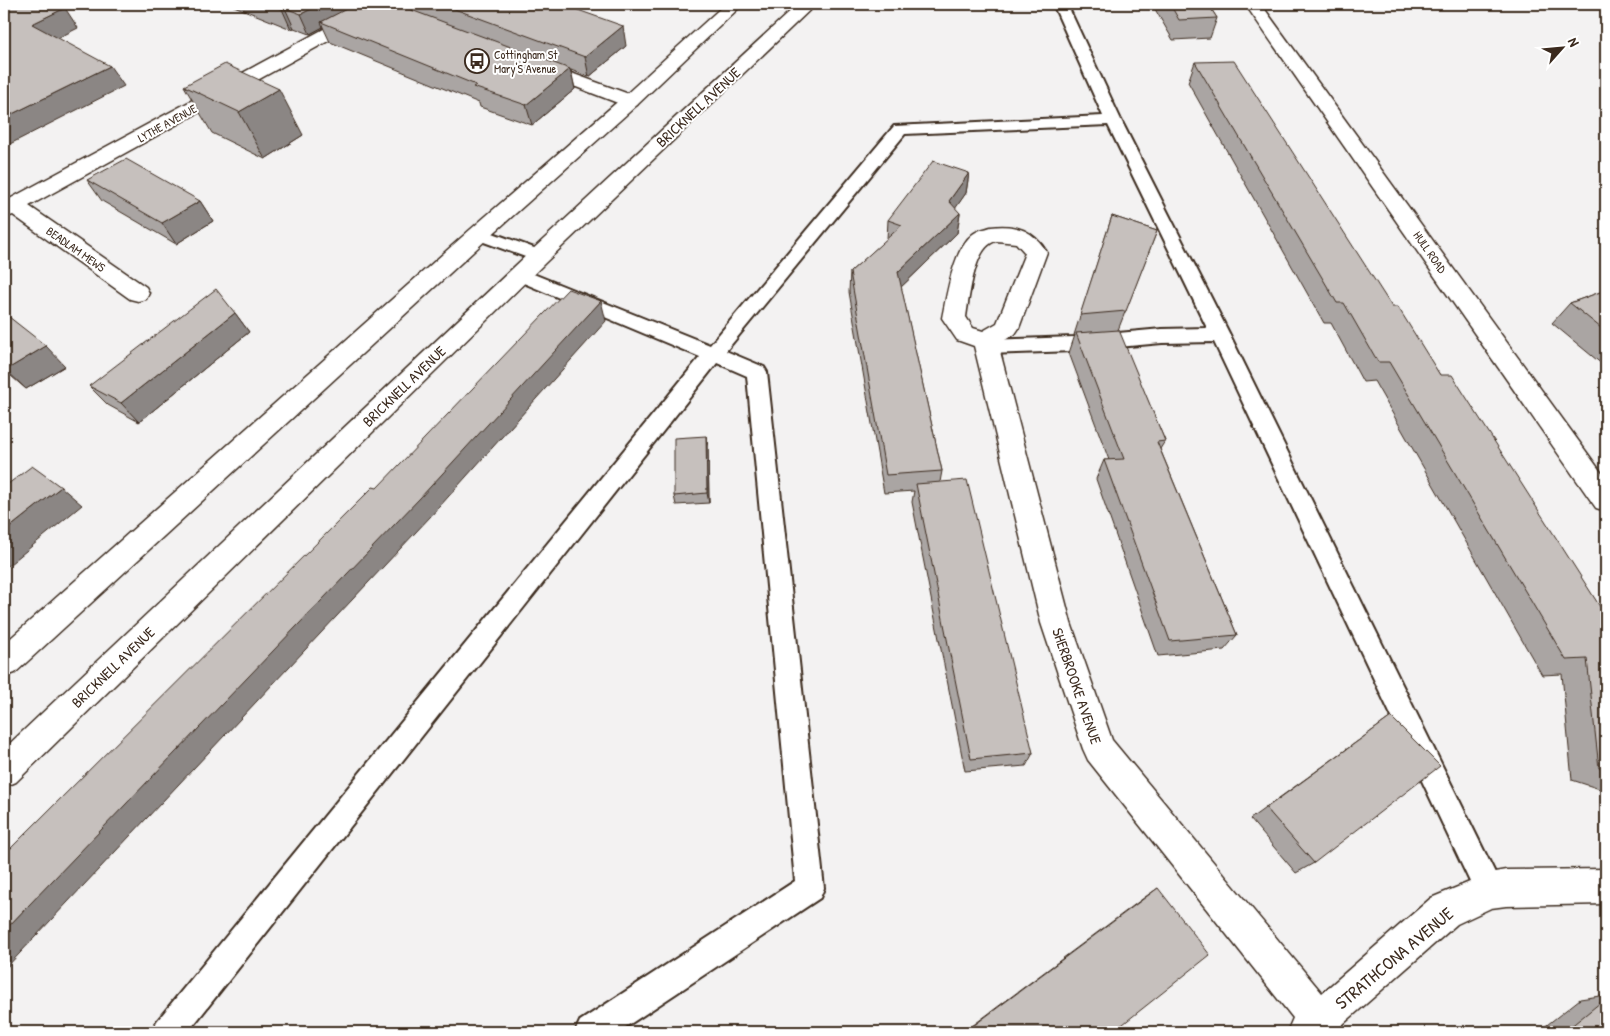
<svg xmlns="http://www.w3.org/2000/svg" width="1610" height="1036" viewBox="0 0 1610 1036" font-family="'Patrick Hand',sans-serif">
<style>
.lines{fill:none;stroke-linecap:round;stroke-linejoin:round}
.service-casing{stroke:#3b2a1e;stroke-width:4}
.minor-casing{stroke:#3b2a1e;stroke-width:3}
.tertiary-casing{stroke:#3b2a1e;stroke-width:3}
.secondary-casing{stroke:#3b2a1e;stroke-width:3}
.service{fill:#fff;fill-rule:evenodd}
.minor{fill:#fff;fill-rule:evenodd}
.tertiary{fill:#fff;fill-rule:evenodd}
.secondary{fill:#fff;fill-rule:evenodd}
.wall{fill:#aaa5a3;stroke:#3b2a1e}
.shaded-wall{fill:#8b8684;stroke:#3b2a1e}
.building{fill:#c6c0bd;stroke:#3b2a1e}
.labels{text-anchor:middle;dominant-baseline:central;stroke-width:4;stroke-linejoin:round;paint-order:stroke}
.far-poi-label{font-size:12px;fill:#3b2a1e;stroke:#fff;text-anchor:start}
.far-street-label{font-size:12px;fill:#3b2a1e;stroke:#fff}
.street-label{font-size:15px;fill:#3b2a1e;stroke:#fff}
.near-street-label{font-size:18px;fill:#3b2a1e;stroke:#fff}
</style>
<rect width="100%" height="100%" fill="#f3f2f2"/>
<filter id="ink" filterUnits="userSpaceOnUse"><feTurbulence type="fractalNoise" baseFrequency=".02" numOctaves="2"/><feDisplacementMap in="SourceGraphic" scale="10" xChannelSelector="R" yChannelSelector="G"/><feConvolveMatrix kernelMatrix="1 2 1 2 8 2 1 2 1" color-interpolation-filters="sRGB"/></filter>
<g filter="url(#ink)">
<g class="lines">
<defs>
<g id="service">
<polygon points="1053,4 1067,4 1121,120 1230,335 1499,881 1503,891 1499,901 1489,905 1479,901 1214,342 1162,343 1074,351 987,354 980,352 977,347 980,342 987,340 1074,337 1162,329 1207,328 1108,125 905,134 726,351 764,367 767,372 824,888 820,898 618,1032 575,1032 580,1021 795,881 747,376 717,363 188,1032 152,1032 157,1021 700,357 514,279 511,275 514,271 520,269 526,271 710,345 894,126 1103,116"/>
<polygon points="479,228 545,252 548,256 545,260 539,262 473,238 470,234 473,230"/>
</g>
<g id="minor">
<polygon points="370,4 390,4 388,8 29,206 146,287 149,293 146,299 138,301 130,299 13,215 4,218 4,202"/>
<polygon points="538,61 637,97 639,101 637,105 630,107 623,105 532,70 529,66 532,62"/>
<path d="M991 227C1017 224 1033 230 1047 252L1019 328 1015 334 998 344 1071 623 1112 740 1322 993 1431 898 1477 879 1489 873 1506 870 1606 869V904L1506 906 1491 908 1457 924 1334 1032H1287L1293 1018 1088 760 1083 749 1041 623 974 346 957 340 942 318C947 295 953 249 973 234 978 230 985 229 991 227ZM997 241 1016 243 1025 253 997 323 983 331 973 328 966 317C969 299 974 244 997 241Z"/>
</g>
<g id="tertiary">
<polygon points="725,4 743,4 637,105 487,239 15,673 4,677 4,644 471,229 623,97"/>
<polygon points="798,4 816,4 547,261 16,782 4,787 4,749 531,251"/>
</g>
<polygon id="secondary" points="1245,4 1261,4 1606,479 1606,511 1596,508"/>
</defs>
<use href="#service" class="service-casing"/>
<use href="#minor" class="minor-casing"/>
<use href="#tertiary" class="tertiary-casing"/>
<use href="#secondary" class="secondary-casing"/>
<use href="#service" class="service"/>
<use href="#minor" class="minor"/>
<use href="#tertiary" class="tertiary"/>
<use href="#secondary" class="secondary"/>
</g>
<g class="wall">
<polygon points="229,4 561,4 626,46 589,77 571,70 575,89 532,125 480,107 479,103 330,42 323,27 310,34 294,28 291,29"/>
<polygon points="1152,4 1208,4 1217,18 1210,38 1173,40"/>
<polygon points="1195,62 1392,307 1440,375 1606,616 1606,791 1572,780 1562,674 1542,675 1374,381 1363,382 1331,323 1324,323 1188,82"/>
<polygon points="184,86 303,135 265,159 212,133"/>
<polygon points="969,173 966,193 955,208 960,213 957,233 901,287 942,471 940,482 1033,753 1026,766 965,771 912,502 914,491 884,493 849,292 850,272 887,239 888,220"/>
<polygon points="87,180 200,201 213,221 176,244 102,201"/>
<polygon points="1112,216 1157,231 1118,330 1165,441 1160,449 1237,635 1224,650 1158,656 1096,479 1104,460 1109,460 1069,353 1075,335 1074,335"/>
<polygon points="1606,290 1606,364 1603,365 1552,323 1570,303"/>
<polygon points="4,313 65,366 26,389 4,370"/>
<polygon points="235,313 249,332 139,422 108,405 89,386"/>
<polygon points="706,436 708,446 709,503 676,505 674,496"/>
<polygon points="1391,717 1314,863 1296,873 1250,819"/>
<polygon points="1158,888 1113,1032 964,1032 1145,897"/>
<polygon points="1606,995 1606,1032 1538,1032 1580,999"/>
</g>
<g class="shaded-wall">
<polygon points="321,4 362,4 321,22 323,27 310,34 301,14"/>
<polygon points="65,8 78,28 46,44 32,24"/>
<polygon points="285,8 294,28 291,29 282,9"/>
<polygon points="623,26 626,46 589,77 585,57"/>
<polygon points="110,66 124,86 4,147 4,118"/>
<polygon points="570,69 575,89 532,125 526,105"/>
<polygon points="279,89 303,135 265,159 239,112"/>
<polygon points="969,173 966,193 946,222 949,201"/>
<polygon points="200,201 213,221 176,244 162,223"/>
<polygon points="960,213 957,233 896,292 898,272"/>
<polygon points="601,301 606,321 431,516 4,970 4,931"/>
<polygon points="235,313 249,332 139,422 121,403"/>
<polygon points="46,346 65,366 26,389 6,370"/>
<polygon points="706,436 708,446 709,503 707,493"/>
<polygon points="61,487 82,505 4,569 4,532"/>
</g>
<g class="building">
<polygon points="4,4 54,4 65,8 32,24 110,66 4,118"/>
<polygon points="268,4 321,4 301,14 285,8 282,9"/>
<polygon points="356,4 395,4 570,69 526,105 473,87 476,85 321,22"/>
<polygon points="441,4 561,4 623,26 585,57"/>
<polygon points="1170,4 1208,4 1217,18 1179,20"/>
<polygon points="1234,61 1392,307 1398,307 1440,375 1452,375 1606,616 1606,771 1599,768 1587,659 1566,660 1389,362 1378,362 1344,303 1337,303 1195,62"/>
<polygon points="225,64 279,89 239,112 184,86"/>
<polygon points="126,159 200,201 162,223 87,180"/>
<polygon points="933,161 969,173 949,201 960,213 898,272 942,471 886,475 850,272 902,225 888,220"/>
<polygon points="1112,216 1157,231 1126,311 1080,315"/>
<polygon points="216,289 235,313 121,403 89,386"/>
<polygon points="568,289 601,301 420,498 4,931 4,855 373,487 377,488"/>
<polygon points="1606,290 1606,332 1570,303"/>
<polygon points="4,313 46,346 6,370 4,368"/>
<polygon points="1119,330 1165,441 1157,442 1237,635 1170,641 1104,460 1124,459 1076,333"/>
<polygon points="706,436 707,493 674,496 674,438"/>
<polygon points="32,466 61,487 4,532 4,487"/>
<polygon points="967,480 1033,753 971,759 916,484"/>
<polygon points="1391,717 1440,766 1314,863 1266,808"/>
<polygon points="1158,888 1210,955 1113,1032 965,1032"/>
<polygon points="1606,998 1606,1032 1564,1032"/>
</g>
</g>
<defs>
<symbol id="bus-ring" viewBox="-11 -11 22 22"><circle r="9.5" fill="#fff" stroke="#3b2a1e" stroke-width="1.5"/><path d="M-5-6H5V4H4V6H2V4H-2V6H-4V4H-5ZM-3.5-4V0h7V-4ZM-3.5 1.2v1.5H-2V1.2ZM2 1.2v1.5H3.5V1.2Z" fill="#3b2a1e"/></symbol>
</defs>
<g fill-rule="evenodd">
<use href="#bus-ring" x="463" y="47" width="28" height="28"/>
</g>
<g class="labels">
<g class="far-poi-label">
<text x="494" y="54">Cottingham St<tspan x="494" dy="14">Mary'S Avenue</tspan></text>
</g>
<g class="far-street-label">
<text transform="translate(167 123) rotate(-29)">LYTHE AVENUE</text>
<text transform="translate(76 249) rotate(35)">BEADLAM MEWS</text>
<text transform="translate(1430 252) rotate(55)">HULL ROAD</text>
</g>
<g class="street-label">
<text transform="translate(698 107) rotate(-43)">BRICKNELL AVENUE</text>
<text transform="translate(404 386) rotate(-44)">BRICKNELL AVENUE</text>
<text transform="translate(113 667) rotate(-44)">BRICKNELL AVENUE</text>
<text transform="translate(1077 686) rotate(71)">SHERBROOKE AVENUE</text>
</g>
<g class="near-street-label">
<text transform="translate(1394 958) rotate(-40)">STRATHCONA AVENUE</text>
</g>
</g>
<rect width="1610" height="1036" fill="none" stroke="#fff" stroke-width="20"/>
<rect x="10" y="10" width="1590" height="1016" fill="none" stroke="#3b2a1e" stroke-width="2" filter="url(#ink)"/>
<g transform="translate(1562 48) rotate(63)" stroke="#ffffff" stroke-width="4" paint-order="stroke">
<path d="M0-4L9 19L0 12L-9 19Z" fill="#3b2a1e"/>
<text y="-8" font-size="14" font-weight="bold" text-anchor="middle" fill="#3b2a1e">N</text>
</g>
</svg>
